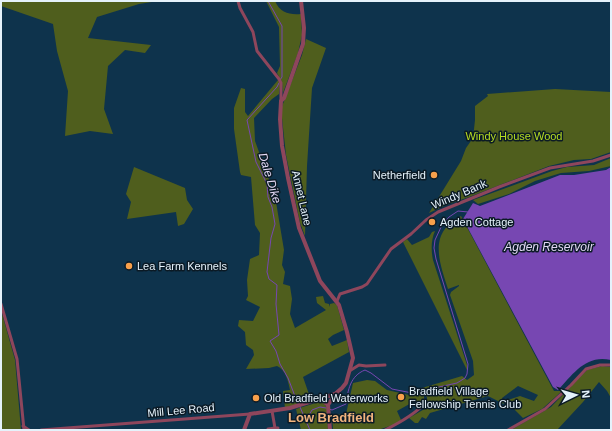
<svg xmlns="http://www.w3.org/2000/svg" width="612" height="431" viewBox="0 0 612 431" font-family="Helvetica,sans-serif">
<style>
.green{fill:#4f5e1d}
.water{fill:#7747b2}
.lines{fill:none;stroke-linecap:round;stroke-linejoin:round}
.stream{stroke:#7747b2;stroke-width:1}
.minor{stroke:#8e465c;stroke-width:3}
.tertiary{stroke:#8e465c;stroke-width:4}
.poi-dot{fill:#f8a04b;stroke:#0b1a25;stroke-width:1.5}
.labels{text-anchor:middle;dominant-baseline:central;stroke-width:3;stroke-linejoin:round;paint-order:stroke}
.park-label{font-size:11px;fill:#b6dc22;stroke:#0b1a25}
.poi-label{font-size:11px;fill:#e5f2fb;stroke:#0b1a25;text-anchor:start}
.street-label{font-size:11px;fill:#e5f2fb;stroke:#0b1a25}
.water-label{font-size:12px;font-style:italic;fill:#e2d8f4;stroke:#0b1a25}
.quarter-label{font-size:13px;font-weight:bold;fill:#f1b47e;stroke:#0b1a25}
</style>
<rect width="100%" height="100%" fill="#0e334c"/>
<g class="green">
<polygon points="1,1 158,1 139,4 97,17 88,38 151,45 145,53 125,50 108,66 104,109 113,134 90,131 65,136 68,91 57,51 53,24 1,6"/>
<path d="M266 1H275C280 13 290 15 301 14L302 35 298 53 283 93 282 82 277 73 280 66 279 27Z"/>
<polygon points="306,39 326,48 312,88 307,166 305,236 300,223 286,155 281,109 302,55"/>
<path d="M278 80 280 84 279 94 272 99 254 118 255 141 275 196 284 250 282 265 285 272 283 284 290 286 292 299 290 314 295 328 326 310 317 303 316 297 323 296 325 303 329 304 330 307V304L334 303 337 305 344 330 333 335 328 339 332 346 347 340 349 352 303 377 311 400 285 408 283 391 290 390C288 381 286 370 277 366L269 368 246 369 254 355 253 350 246 345 245 332 238 326 239 320 253 321 260 307 246 300 248 296 247 280 250 259 259 255 260 233 255 225 251 177 241 175 240 172 234 129V108L241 88 245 89V112L248 116Z"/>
<polygon points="555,89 611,92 611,152 591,159 574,160 549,166 469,197 446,205 429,213 461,161 466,148 473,138 475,120 475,106 488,96 487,94"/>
<polygon points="611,158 611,166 589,171 561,173 535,181 509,194 478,204 473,200 552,171 567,167 594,165"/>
<polygon points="134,167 185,188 187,200 193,209 184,224 178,226 176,212 127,219 131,202 126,194"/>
<path d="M461 216 554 391H562L542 409 523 418 509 404 508 400 520 396 534 401 538 395 518 386 502 398 504 404 488 396 430 413 426 419 422 417 418 423H415L409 418 428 407 427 404V397L424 395V402H413L397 411 401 420 399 423 378 430H333L332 415 346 414 353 383 367 380 375 381 387 390 409 395H423L422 388 462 376 467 380 474 375 473 361 450 295 451 292 459 286V285L448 289C439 261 428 233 461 216Z"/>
<path d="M435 231C431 240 431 250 433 260L467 365V370L403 242 407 239 412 245 429 237 432 232Z"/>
<polygon points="1,310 15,360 21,430 1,430"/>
<polygon points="602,366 611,367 611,398 607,391 599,382 583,402 557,430 511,430 551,407 587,370"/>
<polygon points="319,402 324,403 327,408 328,430 301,430 296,409"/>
</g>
<path class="water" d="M611 167V360C586 354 573 374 558 390L553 387 463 219 473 203 480 206 560 175H574L606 170Z"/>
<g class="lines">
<g class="stream">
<polyline points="268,1 282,26 282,77 280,80"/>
<polyline points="279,83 277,87 247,120 256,162 267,184 268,197 272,207 275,224 271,238 267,272 269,279 277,285 276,304 279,335 270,341 276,351 280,364 288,378 298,404"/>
<polyline points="300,407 310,430"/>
<path d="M329 409 332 410 346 404C348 390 350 376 365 370L371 373 392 389 412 393 457 383 465 378 467 374 468 364 436 259 434 248 435 240 442 225 449 217 458 211 468 212"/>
<polyline points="306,420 312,410 320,407 326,408"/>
</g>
<g class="minor">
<polyline points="238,1 240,8 253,32 257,51 279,79 281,83 281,101"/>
<polyline points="337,301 340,294 362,287 367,284 391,249 411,234 426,220 438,212 499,187 550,168 593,161 611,155"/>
<polyline points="1,304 17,359 24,430"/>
<polyline points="351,370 359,365 366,366 385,365"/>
<polyline points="272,411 275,428 278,428"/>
<polyline points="23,426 29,430"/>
<polyline points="268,429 275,428"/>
<polyline points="41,430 250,414"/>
<path d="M385 430C399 423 414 415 424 404"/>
<polyline points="508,430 545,409 571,385 586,369 600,365 611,365"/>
</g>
<g class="tertiary">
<polyline points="321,399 328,405 330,430"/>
<polyline points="328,405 335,394"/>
<polyline points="244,430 250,414 290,408 335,394 342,388 346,383 353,358 347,332 339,305 320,281 299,228 288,178 282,146 280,119 281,101 284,98 303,44 304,28 301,1"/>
</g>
</g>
<g class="poi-dot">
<circle cx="434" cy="175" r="4"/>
<circle cx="432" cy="222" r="4"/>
<circle cx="129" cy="266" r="4"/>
<circle cx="401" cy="397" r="4"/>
<circle cx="256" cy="398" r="4"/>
</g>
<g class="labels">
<g class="park-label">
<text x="514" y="136">Windy House Wood</text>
</g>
<g class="poi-label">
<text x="426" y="175" text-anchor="end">Netherfield</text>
<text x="440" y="222">Agden Cottage</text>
<text x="137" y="266">Lea Farm Kennels</text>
<text x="409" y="391">Bradfield Village<tspan x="409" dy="13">Fellowship Tennis Club</tspan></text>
<text x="264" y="398">Old Bradfield Waterworks</text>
</g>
<g class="street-label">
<text transform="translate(459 194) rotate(-23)">Windy Bank</text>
<text transform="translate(302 198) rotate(77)">Annet Lane</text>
<text transform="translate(181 410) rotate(-5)">Mill Lee Road</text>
</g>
<g class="water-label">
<text transform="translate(270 178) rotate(73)">Dale Dike</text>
<text x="549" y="247">Agden Reservoir</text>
</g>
<g class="quarter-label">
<text x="331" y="417">Low Bradfield</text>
</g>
</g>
<rect width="612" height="431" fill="none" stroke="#e5f2fb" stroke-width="4"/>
<g transform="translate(576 395) rotate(85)" stroke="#0b1a25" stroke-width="3" paint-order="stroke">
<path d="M0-3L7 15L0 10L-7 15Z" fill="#e5f2fb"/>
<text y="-6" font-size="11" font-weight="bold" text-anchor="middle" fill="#e5f2fb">N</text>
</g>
</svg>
